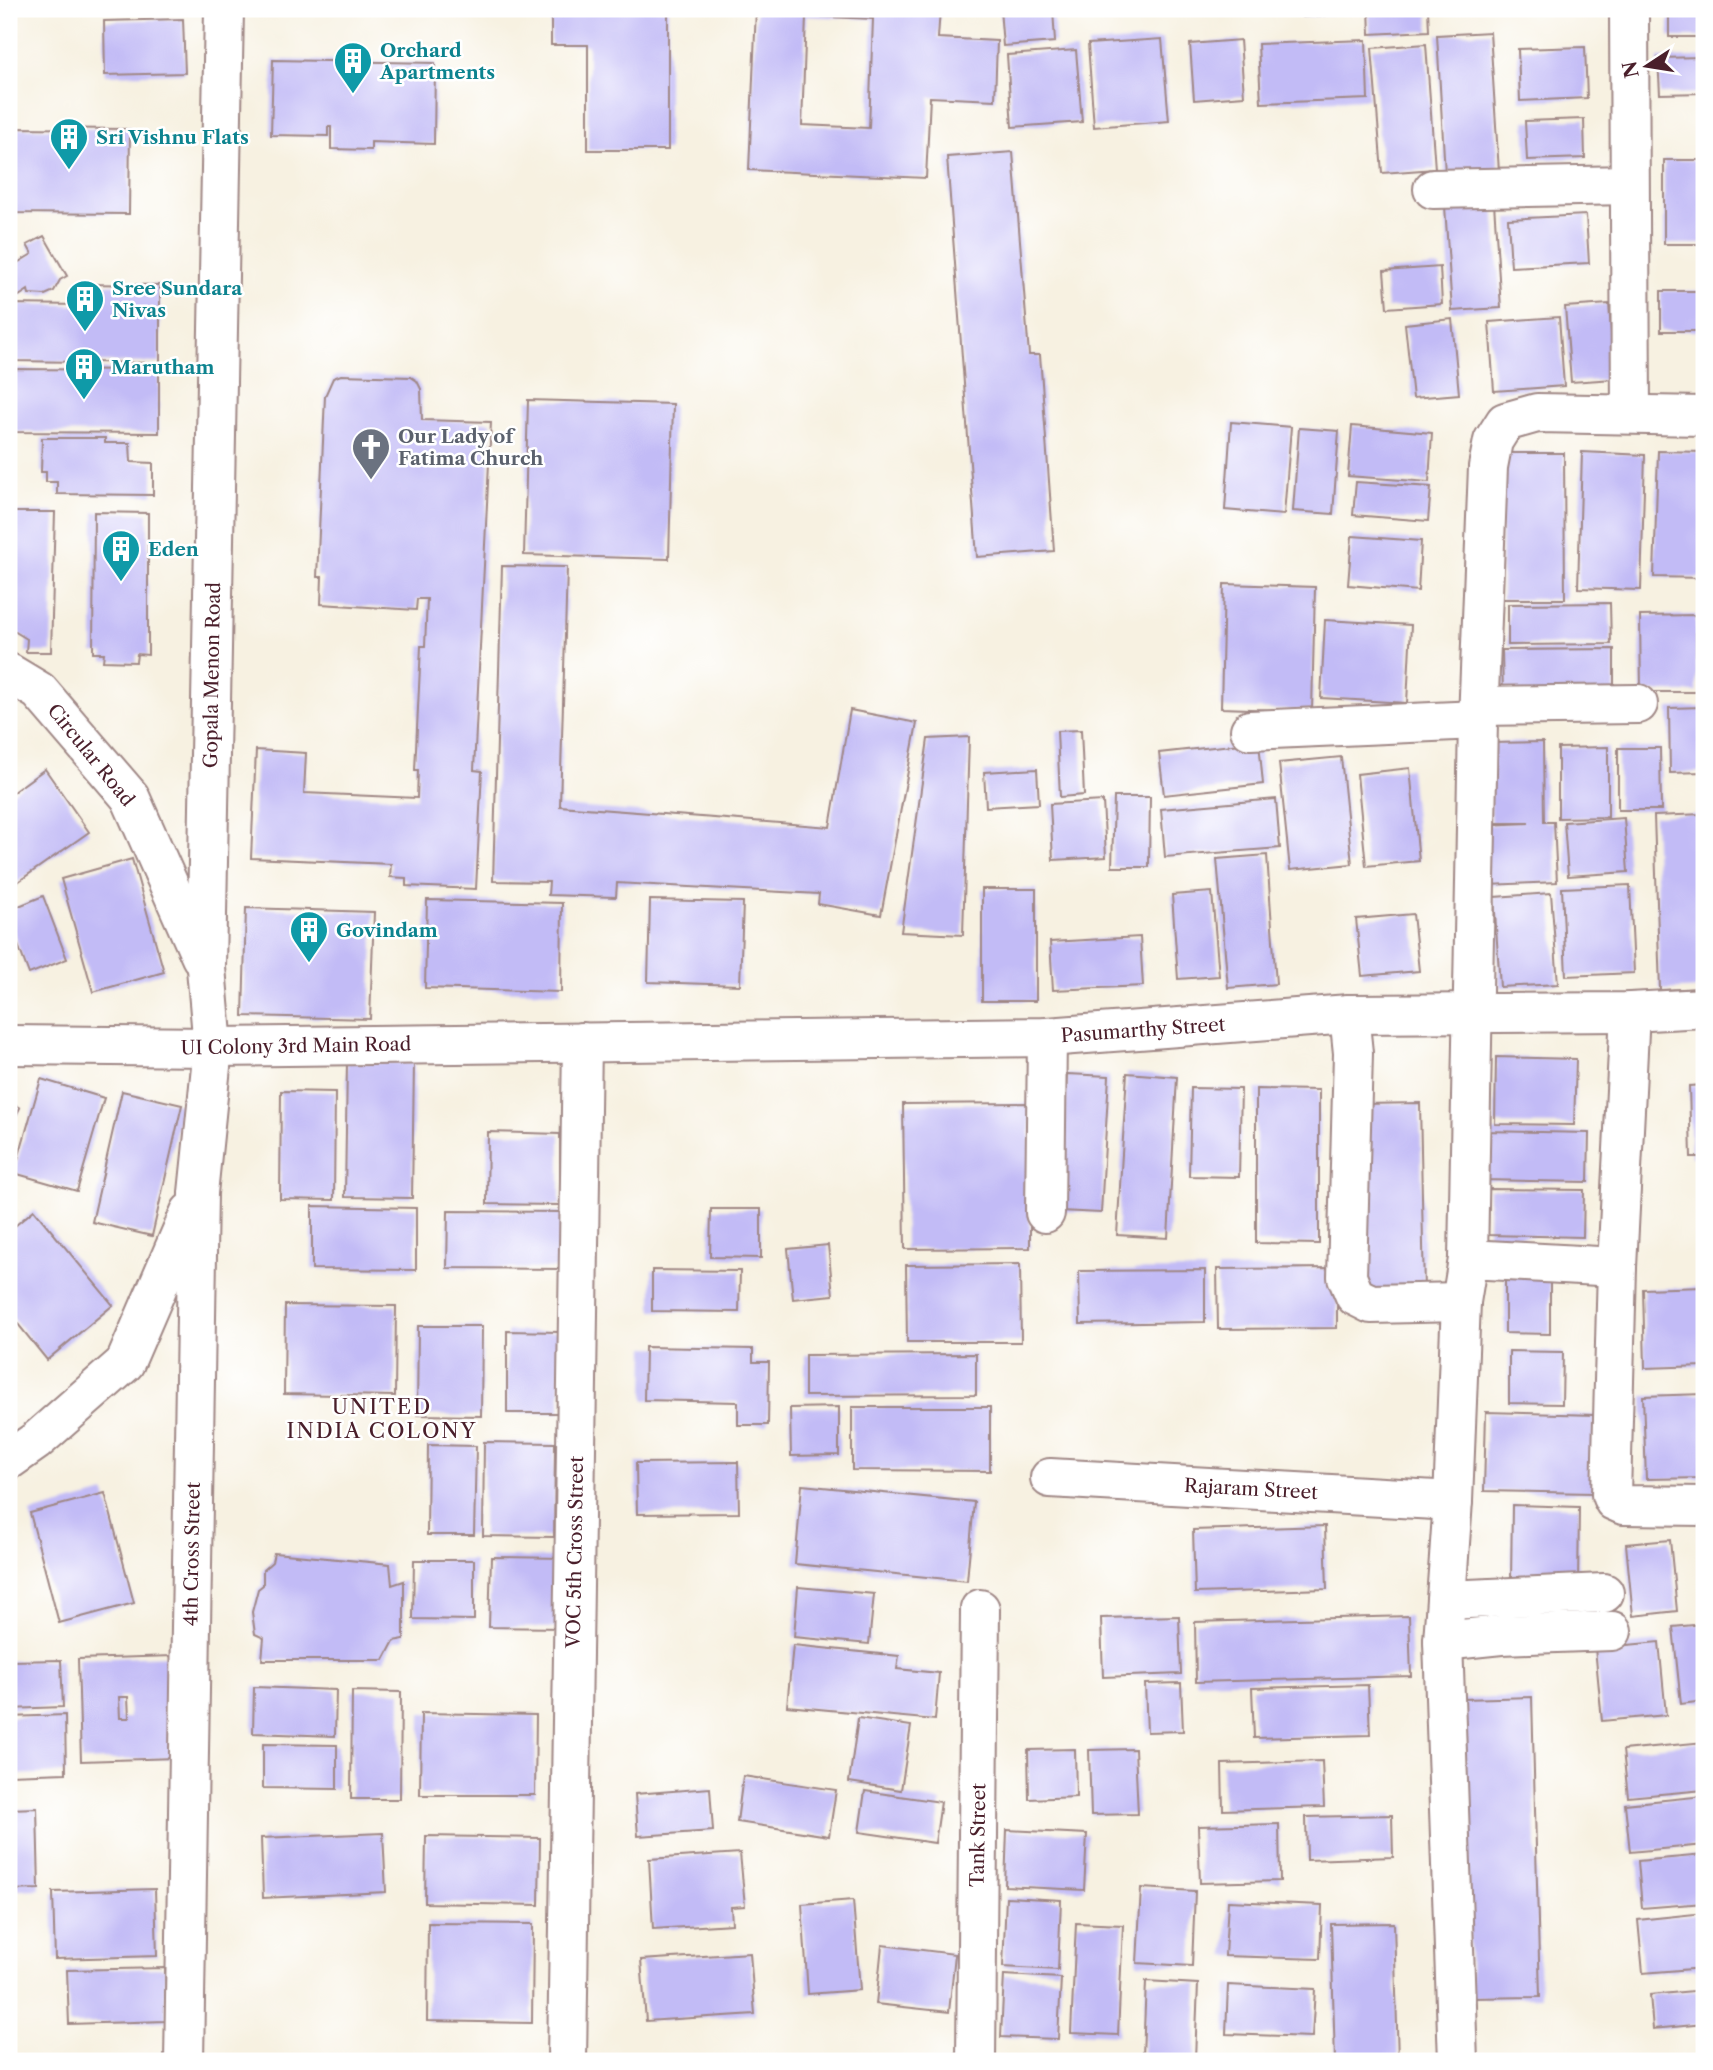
<svg xmlns="http://www.w3.org/2000/svg" width="1713" height="2070" viewBox="0 0 1713 2070" font-family="'Libre Caslon Text',serif">
<style>
.building{fill:#c2bbf6;fill-rule:evenodd}
.lines{fill:none;stroke-linecap:round;stroke-linejoin:round}
.minor-casing{stroke:#a08886;stroke-width:42}
.minor{stroke:#fff;stroke-width:38}
.labels{text-anchor:middle;dominant-baseline:central;stroke-width:5;stroke-linejoin:round;paint-order:stroke}
.culture-label{font-size:19px;font-weight:bold;fill:#0d838f;stroke:#fff;text-anchor:start}
.worship-label{font-size:19px;font-weight:bold;fill:#5b616d;stroke:#fff;text-anchor:start}
.street-label{font-size:19px;fill:#4a1f2b;stroke:#fff}
.neighbourhood-label{font-size:21px;letter-spacing:2px;fill:#4a1f2b;stroke:#fff}
</style>
<rect width="100%" height="100%" fill="#fff"/>
<filter id="ink" filterUnits="userSpaceOnUse"><feTurbulence type="fractalNoise" baseFrequency=".0143" numOctaves="2"/><feDisplacementMap in="SourceGraphic" scale="14" xChannelSelector="R" yChannelSelector="G"/><feConvolveMatrix kernelMatrix="1 2 1 2 8 2 1 2 1" color-interpolation-filters="sRGB"/></filter>
<filter id="wash" filterUnits="userSpaceOnUse"><feTurbulence type="fractalNoise" baseFrequency=".00686" numOctaves="4" result="noise"/><feDisplacementMap in="SourceGraphic" scale="28" xChannelSelector="R" yChannelSelector="G"/><feGaussianBlur stdDeviation="1.57" result="paint"/><feColorMatrix in="noise" values="0 0 0 0 0 0 0 0 0 0 0 0 0 0 0 0 0 1.4 0 .05"/><feComposite in="paint" operator="in"/></filter>
<g filter="url(#wash)">
<rect width="100%" height="100%" fill="#f7f1e1"/>
<g id="blocks">
<g class="building">
<polygon points="551,9 668,9 668,150 588,150 588,45 551,45"/>
<path d="M756 9H940L938 38 997 41 995 100 930 97 926 178 749 170ZM806 16 873 19 869 128 802 125Z"/>
<polygon points="1000,9 1053,9 1055,42 1003,46"/>
<polygon points="1301,9 1351,9 1351,13 1302,17"/>
<polygon points="1369,9 1428,9 1429,31 1370,34"/>
<rect x="1669" y="9" width="35" height="28"/>
<polygon points="183,19 185,73 105,75 104,21"/>
<polygon points="1490,32 1499,172 1445,174 1437,35"/>
<polygon points="1162,39 1169,121 1094,127 1088,44"/>
<polygon points="1240,40 1244,96 1194,100 1190,44"/>
<polygon points="1366,40 1368,99 1261,103 1258,44"/>
<polygon points="1426,44 1435,169 1382,173 1372,48"/>
<polygon points="1585,47 1587,98 1520,101 1518,49"/>
<polygon points="1076,50 1082,122 1012,127 1007,55"/>
<polygon points="1704,57 1704,93 1660,94 1658,58"/>
<polygon points="273,60 435,63 434,144 371,142 371,150 331,149 331,127 328,127 328,136 271,135"/>
<polygon points="1584,119 1585,158 1527,160 1525,121"/>
<polygon points="9,128 130,129 129,214 9,213"/>
<polygon points="1013,152 1029,355 1040,355 1054,551 977,557 947,157"/>
<rect x="1664" y="160" width="40" height="84"/>
<polygon points="1494,203 1501,308 1452,311 1445,206"/>
<polygon points="1586,215 1589,263 1511,267 1508,219"/>
<polygon points="44,236 67,276 60,280 54,291 45,295 29,294 28,290 19,296 9,296 9,247 17,263 32,254 27,245"/>
<polygon points="1440,267 1442,304 1387,308 1384,271"/>
<polygon points="80,284 160,285 160,363 9,361 9,304 80,305"/>
<rect x="1661" y="291" width="43" height="40"/>
<polygon points="1609,304 1614,379 1571,382 1565,307"/>
<polygon points="1559,317 1564,386 1494,391 1489,322"/>
<polygon points="1452,319 1459,394 1413,398 1405,324"/>
<polygon points="9,369 159,370 159,433 9,432"/>
<polygon points="341,375 411,377 417,381 421,389 422,420 491,422 474,770 482,771 476,889 406,886 406,878 390,877 391,864 251,858 256,750 306,753 304,793 417,798 418,770 415,770 421,646 425,646 427,599 417,599 416,610 321,604 322,577 317,577 325,396 333,378"/>
<polygon points="528,400 673,404 669,559 524,555"/>
<polygon points="1231,422 1291,427 1284,515 1225,510"/>
<polygon points="1352,426 1432,433 1429,482 1348,476"/>
<polygon points="1299,428 1339,431 1333,514 1293,511"/>
<polygon points="42,438 105,438 105,443 130,443 131,462 153,463 153,495 57,494 57,482 46,482 46,472 41,472"/>
<polygon points="1658,451 1704,452 1704,578 1654,577"/>
<polygon points="1582,452 1645,455 1641,590 1578,588"/>
<polygon points="1501,453 1564,453 1565,599 1502,599"/>
<polygon points="1356,482 1431,487 1428,521 1353,515"/>
<polygon points="9,512 55,512 51,652 26,652 27,639 9,628"/>
<polygon points="94,512 148,513 148,655 137,654 136,662 103,661 104,653 93,653"/>
<polygon points="1352,536 1421,541 1418,591 1348,585"/>
<polygon points="502,566 567,567 560,806 830,827 850,710 917,723 881,915 818,904 819,894 617,883 616,897 548,895 549,882 493,881"/>
<polygon points="1224,584 1315,587 1312,711 1221,708"/>
<polygon points="1610,603 1611,644 1508,645 1508,604"/>
<polygon points="1696,615 1697,692 1641,692 1640,616"/>
<polygon points="1325,620 1411,625 1407,703 1321,698"/>
<polygon points="1614,649 1614,694 1503,695 1502,650"/>
<polygon points="1704,707 1704,772 1670,773 1669,708"/>
<polygon points="1081,730 1084,795 1060,797 1057,731"/>
<polygon points="969,737 963,935 901,932 928,739"/>
<polygon points="1259,742 1263,784 1164,795 1159,753"/>
<polygon points="1543,742 1544,822 1554,822 1557,882 1488,885 1485,825 1529,823 1491,823 1490,743"/>
<polygon points="1608,747 1608,817 1558,818 1558,748"/>
<polygon points="1618,748 1660,748 1661,810 1618,810"/>
<polygon points="1341,757 1352,864 1290,870 1279,763"/>
<polygon points="1410,768 1419,861 1366,866 1357,774"/>
<polygon points="45,769 89,832 9,888 9,795"/>
<polygon points="1037,769 1039,804 986,807 984,772"/>
<polygon points="1114,797 1150,797 1149,867 1112,867"/>
<polygon points="1276,799 1280,848 1165,857 1161,809"/>
<polygon points="1103,801 1106,857 1053,860 1050,804"/>
<polygon points="1704,814 1704,988 1660,990 1654,816"/>
<polygon points="1624,818 1628,872 1568,876 1564,822"/>
<polygon points="1267,855 1276,984 1228,988 1217,859"/>
<polygon points="132,859 164,972 93,992 61,879"/>
<polygon points="1630,885 1634,973 1566,976 1562,888"/>
<rect x="982" y="889" width="54" height="112"/>
<polygon points="1212,892 1219,976 1178,979 1172,895"/>
<polygon points="1551,893 1558,984 1500,987 1494,897"/>
<polygon points="43,896 67,959 29,974 9,921 9,910"/>
<polygon points="427,900 562,903 561,992 425,988"/>
<polygon points="650,900 743,902 740,985 648,982"/>
<polygon points="246,908 374,912 370,1019 243,1016"/>
<polygon points="1413,914 1419,971 1362,976 1356,919"/>
<polygon points="1140,937 1143,986 1053,990 1050,942"/>
<polygon points="1496,1057 1576,1059 1574,1125 1495,1124"/>
<polygon points="347,1062 414,1063 412,1198 345,1197"/>
<polygon points="1127,1073 1177,1077 1168,1238 1117,1235"/>
<polygon points="1067,1074 1109,1076 1101,1213 1060,1211"/>
<polygon points="41,1079 104,1098 77,1191 14,1173"/>
<polygon points="1704,1085 1704,1157 1691,1157 1689,1086"/>
<polygon points="1191,1088 1241,1089 1239,1177 1189,1176"/>
<polygon points="1256,1089 1319,1090 1319,1244 1256,1243"/>
<polygon points="122,1091 182,1105 152,1236 92,1222"/>
<polygon points="281,1091 335,1092 334,1200 280,1199"/>
<polygon points="9,1102 20,1108 9,1129"/>
<polygon points="1030,1103 1030,1248 905,1249 903,1104"/>
<polygon points="1420,1103 1424,1291 1367,1292 1364,1104"/>
<polygon points="1483,1131 1589,1133 1588,1182 1482,1180"/>
<polygon points="488,1132 560,1134 560,1205 487,1204"/>
<polygon points="1489,1189 1584,1190 1583,1237 1488,1235"/>
<polygon points="312,1206 416,1208 416,1270 312,1269"/>
<polygon points="711,1209 761,1209 761,1258 710,1257"/>
<polygon points="34,1210 113,1305 47,1360 9,1313 9,1231"/>
<polygon points="448,1211 563,1212 562,1269 447,1268"/>
<polygon points="828,1245 833,1295 793,1299 788,1249"/>
<polygon points="1020,1264 1021,1342 907,1342 906,1265"/>
<polygon points="1337,1268 1337,1328 1218,1329 1217,1269"/>
<polygon points="652,1270 740,1271 739,1312 652,1311"/>
<polygon points="1205,1270 1205,1322 1080,1324 1079,1271"/>
<polygon points="1505,1274 1550,1275 1550,1334 1505,1333"/>
<polygon points="1704,1287 1704,1366 1645,1368 1643,1289"/>
<polygon points="285,1305 396,1306 395,1396 284,1394"/>
<polygon points="418,1326 482,1326 481,1416 417,1415"/>
<polygon points="507,1331 560,1332 560,1413 507,1413"/>
<polygon points="645,1347 753,1349 753,1362 769,1362 768,1425 738,1425 738,1402 644,1400"/>
<polygon points="1509,1351 1563,1352 1562,1404 1509,1403"/>
<polygon points="976,1354 976,1395 805,1396 805,1355"/>
<polygon points="1704,1394 1704,1478 1646,1479 1643,1396"/>
<polygon points="839,1407 839,1455 791,1456 790,1408"/>
<polygon points="852,1407 990,1407 990,1471 852,1470"/>
<polygon points="1486,1412 1595,1415 1593,1493 1484,1491"/>
<polygon points="484,1442 555,1443 554,1537 483,1536"/>
<polygon points="428,1445 476,1446 474,1535 427,1535"/>
<polygon points="738,1462 739,1513 637,1514 636,1463"/>
<polygon points="802,1485 974,1502 967,1581 795,1564"/>
<polygon points="105,1493 134,1603 59,1623 30,1513"/>
<polygon points="1512,1505 1579,1507 1578,1584 1511,1582"/>
<polygon points="1325,1526 1327,1589 1195,1593 1193,1530"/>
<polygon points="1670,1540 1677,1611 1633,1616 1626,1544"/>
<polygon points="274,1553 390,1564 392,1585 404,1581 404,1639 394,1641 384,1660 262,1660 264,1638 255,1634 252,1612 258,1589 263,1585 263,1570 272,1562"/>
<polygon points="491,1557 565,1558 565,1628 489,1627"/>
<polygon points="414,1560 474,1560 474,1620 413,1619"/>
<polygon points="798,1587 874,1594 869,1644 794,1637"/>
<polygon points="1179,1616 1181,1674 1103,1677 1101,1618"/>
<polygon points="1409,1616 1411,1676 1196,1682 1195,1622"/>
<polygon points="1704,1624 1704,1701 1681,1704 1673,1627"/>
<polygon points="1659,1642 1666,1715 1602,1721 1595,1648"/>
<polygon points="793,1645 899,1656 897,1669 939,1673 935,1720 787,1706"/>
<path d="M173 1656 176 1758 81 1761 78 1659ZM119 1697H128L129 1718H120Z"/>
<polygon points="61,1660 63,1707 9,1709 9,1661"/>
<polygon points="1181,1683 1183,1731 1147,1732 1145,1684"/>
<polygon points="1368,1685 1370,1735 1254,1738 1252,1688"/>
<polygon points="254,1687 336,1690 335,1736 253,1733"/>
<polygon points="352,1691 401,1692 400,1799 351,1799"/>
<polygon points="1532,1697 1540,1997 1471,1998 1463,1699"/>
<polygon points="421,1713 536,1715 535,1795 420,1795"/>
<polygon points="65,1715 66,1773 9,1775 9,1717"/>
<polygon points="858,1718 911,1726 901,1790 849,1782"/>
<polygon points="1704,1742 1704,1790 1628,1797 1623,1750"/>
<polygon points="263,1744 337,1745 337,1789 263,1788"/>
<polygon points="1075,1749 1076,1797 1029,1799 1028,1750"/>
<polygon points="1135,1749 1138,1814 1091,1815 1089,1750"/>
<polygon points="1322,1761 1324,1807 1223,1810 1222,1764"/>
<polygon points="743,1776 836,1790 829,1836 737,1822"/>
<polygon points="710,1788 713,1831 638,1836 635,1794"/>
<polygon points="865,1791 941,1802 935,1843 859,1832"/>
<polygon points="1704,1796 1704,1845 1630,1852 1625,1804"/>
<polygon points="37,1808 39,1889 9,1890 9,1809"/>
<polygon points="1392,1815 1393,1857 1307,1860 1306,1817"/>
<polygon points="1279,1824 1280,1881 1200,1883 1198,1826"/>
<polygon points="1007,1830 1087,1834 1084,1890 1005,1886"/>
<polygon points="383,1833 386,1892 263,1898 261,1838"/>
<polygon points="426,1836 540,1838 539,1905 425,1903"/>
<polygon points="740,1853 745,1906 731,1907 732,1924 653,1929 649,1859"/>
<polygon points="1704,1855 1704,1903 1642,1908 1638,1861"/>
<polygon points="1141,1888 1195,1891 1192,1966 1137,1963"/>
<polygon points="155,1889 157,1956 55,1959 53,1892"/>
<polygon points="9,1897 13,1897 16,1991 9,1991"/>
<polygon points="1006,1897 1061,1900 1058,1970 1003,1967"/>
<polygon points="853,1900 860,1990 808,1994 802,1904"/>
<polygon points="1228,1901 1322,1905 1320,1959 1225,1956"/>
<polygon points="1704,1913 1704,1968 1643,1973 1638,1920"/>
<polygon points="428,1923 533,1924 532,2023 427,2021"/>
<polygon points="1076,1923 1123,1925 1118,2035 1071,2033"/>
<polygon points="1394,1923 1398,2061 1335,2061 1331,1924"/>
<polygon points="882,1945 955,1954 949,2012 876,2004"/>
<polygon points="750,1953 755,2014 646,2021 641,1960"/>
<polygon points="165,1968 166,2021 69,2024 67,1970"/>
<polygon points="1004,1975 1061,1978 1058,2039 1001,2037"/>
<polygon points="1146,1981 1198,1984 1195,2059 1143,2056"/>
<polygon points="1228,1985 1315,1989 1312,2037 1226,2034"/>
<polygon points="1704,1990 1704,2024 1653,2029 1650,1995"/>
</g>
</g>
</g>
<g filter="url(#ink)">
<use href="#blocks" fill-opacity="0" stroke="#a08886" stroke-width="2"/>
<g class="lines">
<defs>
<g id="minor">
<polyline points="1629,9 1631,414"/>
<polyline points="1433,189 1629,185"/>
<polyline points="9,673 39,691 130,797 201,957"/>
<polyline points="1479,706 1638,704"/>
<polyline points="1250,730 1478,720"/>
<polyline points="1630,1012 1617,1267 1611,1495 1614,1501 1623,1505 1704,1506"/>
<polyline points="1349,1014 1353,1053 1347,1277 1355,1296 1371,1304 1461,1302"/>
<polyline points="9,1045 213,1047 1047,1037 1349,1014 1630,1012 1704,1008"/>
<polyline points="1045,1213 1047,1037"/>
<polyline points="1468,1259 1617,1267"/>
<polyline points="9,1460 36,1441 125,1363 190,1212"/>
<polyline points="1050,1478 1453,1501"/>
<polyline points="1446,1600 1604,1593"/>
<polyline points="1443,1641 1501,1635 1612,1631"/>
<polyline points="184,2061 198,1193 213,1047 206,968 224,9"/>
<polyline points="567,2061 582,1042"/>
<polyline points="976,2061 980,1609"/>
<polyline points="1458,2061 1443,1641 1453,1501 1461,1302 1468,1259 1478,720 1488,467 1493,441 1505,422 1537,413 1704,416"/>
</g>
</defs>
<use href="#minor" class="minor-casing"/>
<use href="#minor" class="minor"/>
</g>
</g>
<defs>
<symbol id="building-pin" viewBox="-11 -11 22 30"><path d="M0 17L-7.5 6A9.5 9.5 0 1 1 7.5 6Z" fill="#0f9aa8" stroke="#fff"/><path d="M-4-6H4V6H1V3H-1V6H-4ZM-2.5-4.3h1.7v1.8h-1.7ZM.8-4.3h1.7v1.8H.8ZM-2.5-1h1.7V.8h-1.7ZM.8-1h1.7V.8H.8Z" fill="#fff"/></symbol>
<symbol id="church-pin" viewBox="-11 -11 22 30"><path d="M0 17L-7.5 6A9.5 9.5 0 1 1 7.5 6Z" fill="#6b7280" stroke="#fff"/><path d="M-1.2-6h2.4v3.5h3.3v2.4h-3.3V6h-2.4V-.1h-3.3v-2.4h3.3Z" fill="#fff"/></symbol>
</defs>
<g fill-rule="evenodd">
<use href="#building-pin" x="331" y="39" width="44" height="60"/>
<use href="#building-pin" x="47" y="115" width="44" height="60"/>
<use href="#building-pin" x="63" y="277" width="44" height="60"/>
<use href="#building-pin" x="62" y="345" width="44" height="60"/>
<use href="#church-pin" x="349" y="425" width="44" height="60"/>
<use href="#building-pin" x="99" y="527" width="44" height="60"/>
<use href="#building-pin" x="287" y="908" width="44" height="60"/>
</g>
<g class="labels">
<g class="culture-label">
<text x="380" y="50">Orchard<tspan x="380" dy="22">Apartments</tspan></text>
<text x="96" y="137">Sri Vishnu Flats</text>
<text x="112" y="288">Sree Sundara<tspan x="112" dy="22">Nivas</tspan></text>
<text x="111" y="367">Marutham</text>
<text x="148" y="549">Eden</text>
<text x="336" y="930">Govindam</text>
</g>
<g class="worship-label">
<text x="398" y="436">Our Lady of<tspan x="398" dy="22">Fatima Church</tspan></text>
</g>
<g class="street-label">
<text transform="translate(212 675) rotate(-89)">Gopala Menon Road</text>
<text transform="translate(91 755) rotate(51)">Circular Road</text>
<text transform="translate(1143 1030) rotate(-4)">Pasumarthy Street</text>
<text transform="translate(296 1046) rotate(-1)">UI Colony 3rd Main Road</text>
<text transform="translate(1251 1489) rotate(3)">Rajaram Street</text>
<text transform="translate(575 1552) rotate(-89)">VOC 5th Cross Street</text>
<text transform="translate(192 1554) rotate(-89)">4th Cross Street</text>
<text transform="translate(978 1835) rotate(-89)">Tank Street</text>
</g>
<g class="neighbourhood-label">
<text x="382" y="1406">UNITED<tspan x="382" dy="24">INDIA COLONY</tspan></text>
</g>
</g>
<rect width="1713" height="2070" fill="none" stroke="#fff" stroke-width="35"/>
<g transform="translate(1647 66) rotate(258)" stroke="#ffffff" stroke-width="5" paint-order="stroke">
<path d="M0-5L12 26L0 18L-12 26Z" fill="#4a1f2b"/>
<text y="-10" font-size="19" font-weight="bold" text-anchor="middle" fill="#4a1f2b">N</text>
</g>
</svg>
